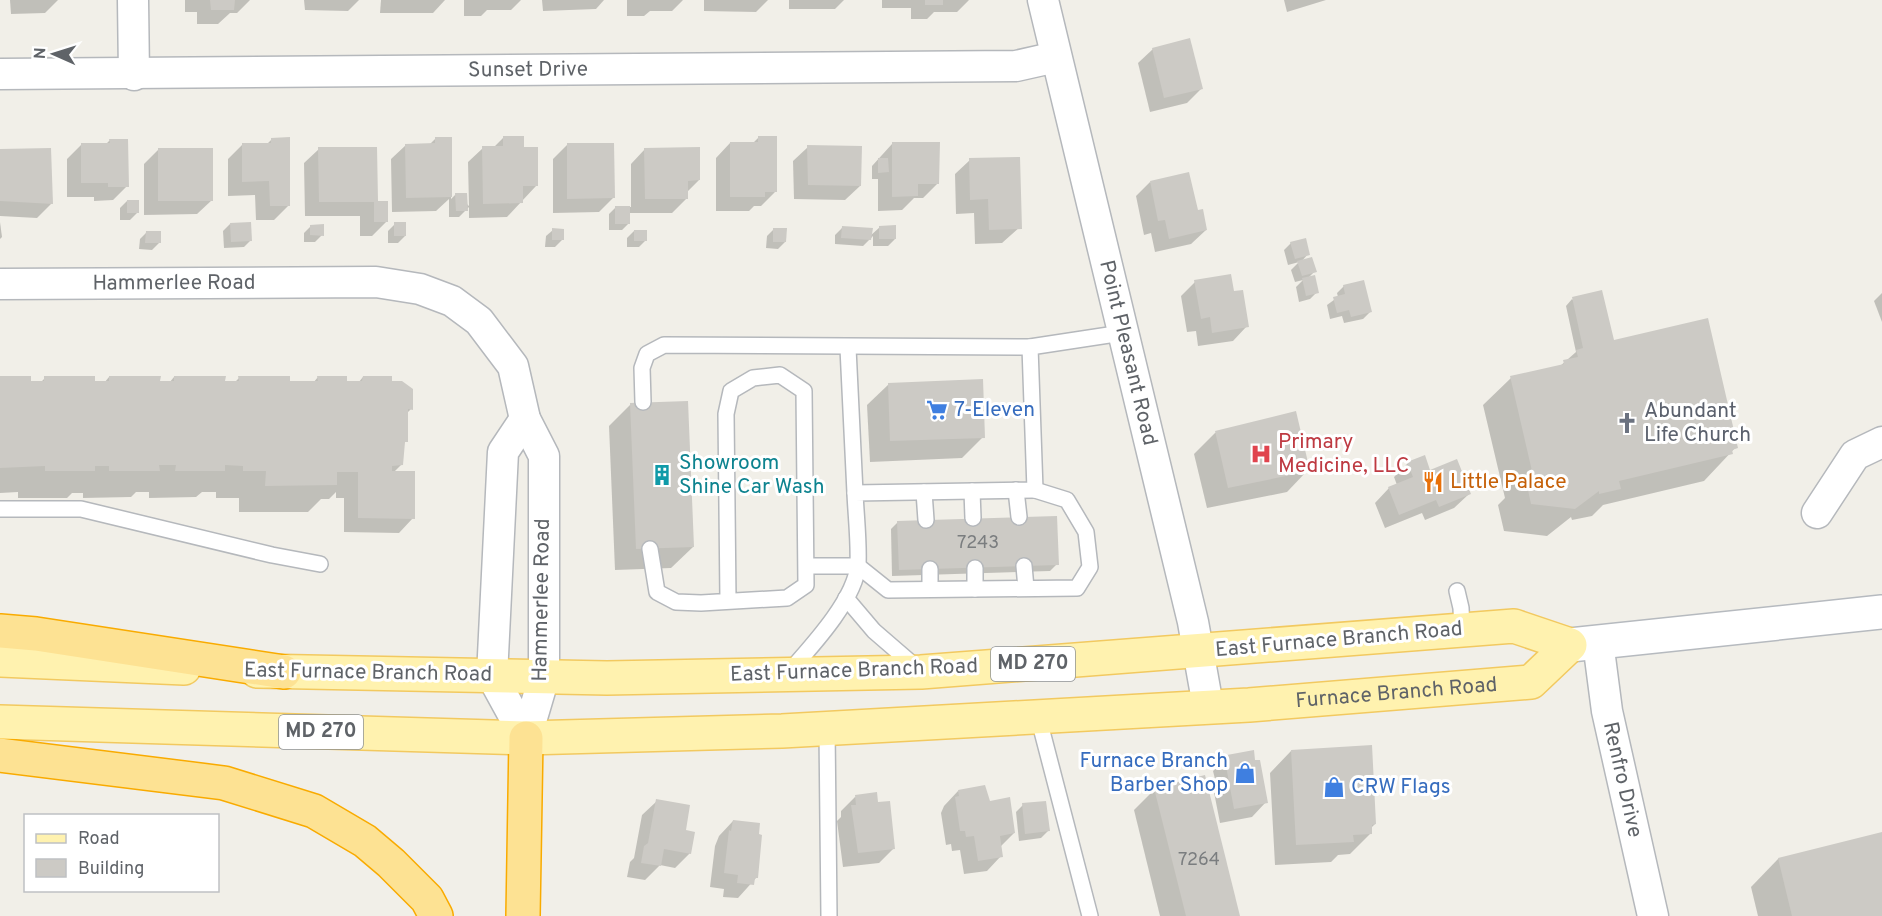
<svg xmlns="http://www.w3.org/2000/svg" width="1882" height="916" viewBox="0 0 1882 916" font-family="Overpass,sans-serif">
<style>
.shadow{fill:#0003}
.building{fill:#cccac5}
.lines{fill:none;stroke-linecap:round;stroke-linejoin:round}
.lane-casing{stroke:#b5b8bc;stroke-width:18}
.street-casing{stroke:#b5b8bc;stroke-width:33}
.secondary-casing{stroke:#b6babf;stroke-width:36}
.primary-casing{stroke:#f2c960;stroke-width:36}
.highway-casing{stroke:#f9ab00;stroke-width:36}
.lane{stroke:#fff;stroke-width:15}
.street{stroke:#fff;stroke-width:30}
.secondary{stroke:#fff;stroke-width:33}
.primary{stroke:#fff2af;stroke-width:33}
.highway{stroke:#fde293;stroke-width:33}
.labels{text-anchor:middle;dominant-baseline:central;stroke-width:6;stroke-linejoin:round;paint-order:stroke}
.number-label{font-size:18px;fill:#7a7d7f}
.shield{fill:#fff;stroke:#8f9295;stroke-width:1.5}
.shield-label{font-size:20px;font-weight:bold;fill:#5f6368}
.street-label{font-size:21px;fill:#5f6368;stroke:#fff}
.shop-label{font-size:21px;fill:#366cbe;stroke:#fff;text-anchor:start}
.worship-label{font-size:21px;fill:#5b616d;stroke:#fff;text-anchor:start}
.health-label{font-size:21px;fill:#be3a42;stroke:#fff;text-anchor:start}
.culture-label{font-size:21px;fill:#0d838f;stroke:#fff;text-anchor:start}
.food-label{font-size:21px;fill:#c56008;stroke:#fff;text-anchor:start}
</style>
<rect width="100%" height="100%" fill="#f1efe8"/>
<g class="shadow">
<polygon points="10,0 58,0 45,13 11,14"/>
<polygon points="185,0 250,0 237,13 230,13 218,24 197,24 197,12 185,12"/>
<polygon points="304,0 359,0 348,11 305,10"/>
<polygon points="381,0 445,0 433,13 380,13"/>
<polygon points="464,0 521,0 511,10 487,10 481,16 464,16"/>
<polygon points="542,0 604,0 596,9 543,11"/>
<polygon points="627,0 683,0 672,11 650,11 644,16 627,16"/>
<polygon points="704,0 768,0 756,12 704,11"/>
<polygon points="789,0 844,0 835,9 789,9"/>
<polygon points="882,0 969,0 957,12 934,12 927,19 911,19 911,8 882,8"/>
<polygon points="1284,0 1326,0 1287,12"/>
<polygon points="1153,49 1202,88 1187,103 1150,112 1138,63"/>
<polygon points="759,137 775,192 761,206 754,206 749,211 716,211 716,158 730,143 753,143"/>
<polygon points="436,138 451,138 451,199 456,194 469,206 468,162 483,148 494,147 503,138 524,148 536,186 507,217 469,218 469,207 459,217 449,217 449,199 436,211 392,212 391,159 406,145 429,145"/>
<polygon points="272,139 289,205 274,220 256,220 255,195 228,196 228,159 242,145 266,145"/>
<polygon points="110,140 127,186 113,200 94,201 94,197 67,197 67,159 81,145 105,145"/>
<polygon points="892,144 938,183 923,198 914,198 902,210 878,211 878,179 872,179 872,166"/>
<polygon points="567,145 613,198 599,212 553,213 553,159"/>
<polygon points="808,147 860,186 845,200 794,199 793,161"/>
<polygon points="319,149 376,203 387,221 372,236 360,236 360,216 305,216 304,163"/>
<polygon points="645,149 699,180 687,192 687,198 672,213 629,213 629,223 622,230 609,230 609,214 616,207 631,207 631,164"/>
<polygon points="0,150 52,203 37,218 0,216"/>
<polygon points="158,150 212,200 197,214 144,215 144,164"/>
<polygon points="970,160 1021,226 1002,243 975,244 974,213 956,214 955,174"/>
<polygon points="1150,182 1196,211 1206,230 1191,244 1155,252 1151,233 1144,235 1136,196"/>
<polygon points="127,201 137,213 130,220 120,220 120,208"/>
<polygon points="0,222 2,237 0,239"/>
<polygon points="230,224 251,240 244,247 224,248 223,231"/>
<polygon points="395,224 405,236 398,243 388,243 388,231"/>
<polygon points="311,226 322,235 315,242 304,242 304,233"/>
<polygon points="880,227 895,239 888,246 873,246 873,236 863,246 835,244 835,235 842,228 870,236"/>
<polygon points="774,229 785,242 778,249 766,248 767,236"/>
<polygon points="553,230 562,240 555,247 545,247 546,236"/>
<polygon points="634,231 646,240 639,247 627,247 627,238"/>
<polygon points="147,232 159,243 152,250 139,249 140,239"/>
<polygon points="1291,243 1308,254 1301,262 1315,271 1308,278 1317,292 1310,299 1299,302 1296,287 1303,280 1295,282 1291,270 1299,262 1288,265 1284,250"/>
<polygon points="1195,282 1233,293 1247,326 1233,341 1198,346 1196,331 1187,332 1181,296"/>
<polygon points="1344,286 1370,312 1363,319 1344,323 1342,316 1330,319 1327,305 1338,297 1337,293"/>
<polygon points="1882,293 1882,322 1874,301"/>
<polygon points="1572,299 1613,340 1736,447 1704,481 1603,505 1592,516 1572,520 1571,517 1547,536 1504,531 1498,505 1505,498 1483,405 1511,378 1559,367 1576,352 1566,306"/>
<polygon points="109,377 159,383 169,383 174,377 224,383 234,383 239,378 313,383 318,377 358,383 363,377 391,382 411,409 406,414 406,441 403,444 401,465 393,473 413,518 399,533 344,532 344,498 336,498 336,492 329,499 321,499 308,512 239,512 239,498 216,498 216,492 202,492 196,497 149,498 149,492 136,492 131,497 83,498 83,493 72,493 67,498 18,498 18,492 0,493 0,378 29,383 40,383 45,378 104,383"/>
<polygon points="889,384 983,437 962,458 870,462 867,405"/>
<polygon points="631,404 693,547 671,568 615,570 609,426"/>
<polygon points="1295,413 1308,470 1287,492 1207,508 1194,454 1215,433"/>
<polygon points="1408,463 1469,494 1454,508 1425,520 1422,513 1385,528 1375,503 1389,488 1397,485 1394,477"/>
<polygon points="898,522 1057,564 1050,571 892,576 891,529"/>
<polygon points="1291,751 1375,824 1371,828 1371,833 1350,854 1338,855 1331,862 1275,865 1270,773"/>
<polygon points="1228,756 1266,802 1252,817 1220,823 1212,782 1215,779 1213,771"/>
<polygon points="1155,789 1238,916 1160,916 1134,810"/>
<polygon points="958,791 990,802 1014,833 1000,847 1001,856 987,871 964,874 960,850 952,851 951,844 946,845 941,813 944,806"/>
<polygon points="855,797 877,804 894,848 879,863 843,867 837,821 841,817 841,811"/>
<polygon points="657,801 684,831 690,853 675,868 660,865 645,880 627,877 630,862 634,858 642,815"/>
<polygon points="1023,805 1048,831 1041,838 1019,841 1016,812"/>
<polygon points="733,821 756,878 738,898 723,897 724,889 710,887 715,846 719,836"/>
<polygon points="1882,834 1882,916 1758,916 1751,887 1778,859"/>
</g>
<g class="building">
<polygon points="210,0 235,0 234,10 211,10"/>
<rect x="925" y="0" width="18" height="5"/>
<polygon points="1190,38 1203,89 1164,98 1152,48"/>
<polygon points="503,136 524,136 524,147 538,147 538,186 523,186 523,203 483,204 482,146 503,146"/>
<polygon points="758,136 777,136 777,192 765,192 765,197 730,197 730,142 758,142"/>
<polygon points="290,137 290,206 270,206 269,181 242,182 242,143 271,143 271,138"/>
<polygon points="435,137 452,137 452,197 406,198 405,144 435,143"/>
<polygon points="109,139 128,139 129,187 108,187 108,183 81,183 81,143 110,143"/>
<polygon points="892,142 940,142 939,184 918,184 918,196 892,197"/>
<polygon points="567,143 614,143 615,198 567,199"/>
<polygon points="807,145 862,146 861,186 808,185"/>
<polygon points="318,147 377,147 378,201 388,201 388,222 374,222 374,202 319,202"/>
<polygon points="700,147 700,180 688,181 688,199 645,199 644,148"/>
<polygon points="51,148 53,204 0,201 0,149"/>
<rect x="158" y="148" width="55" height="53"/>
<polygon points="1020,157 1022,229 989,230 988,199 970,200 969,158"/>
<polygon points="878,158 888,158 889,172 878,173"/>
<polygon points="1189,172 1198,210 1203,209 1207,230 1169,239 1165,220 1158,221 1150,181"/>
<polygon points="455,193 467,193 468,211 456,211"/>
<rect x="127" y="200" width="12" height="13"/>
<rect x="615" y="206" width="15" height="18"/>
<polygon points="251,222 252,241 231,242 230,223"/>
<rect x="394" y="222" width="12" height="14"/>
<polygon points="324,224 324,236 310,235 310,225"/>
<polygon points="896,225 896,239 879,239 879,226"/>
<polygon points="842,226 873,228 871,240 841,238"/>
<polygon points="552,228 564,229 564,240 552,240"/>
<polygon points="773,228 787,228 786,242 773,242"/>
<rect x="634" y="230" width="13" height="11"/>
<polygon points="146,231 161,231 161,243 145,243"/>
<polygon points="1306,238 1310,255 1295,259 1290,242"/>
<polygon points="1312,257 1317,272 1302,276 1297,261"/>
<polygon points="1231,274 1234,291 1243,290 1249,327 1212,333 1210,317 1201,319 1194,280"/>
<polygon points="1315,275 1319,293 1306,296 1302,278"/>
<polygon points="1364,280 1372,312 1351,317 1349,310 1337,313 1333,297 1345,294 1343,285"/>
<polygon points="1602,290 1614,340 1708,318 1738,448 1732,450 1733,454 1619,481 1621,489 1599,494 1599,491 1575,509 1531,504 1525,476 1532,471 1510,376 1564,364 1563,360 1578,357 1576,350 1583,348 1572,297"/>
<polygon points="0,376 31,376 31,381 44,381 44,376 95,376 95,381 109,381 109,376 161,376 160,381 174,381 174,376 226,376 225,381 239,381 238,376 290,376 290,381 318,381 317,376 347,376 347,381 362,381 363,376 392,376 392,381 402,381 413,389 413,410 408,409 408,442 405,442 403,465 392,466 392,471 415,471 415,519 358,518 358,472 337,472 337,485 265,486 266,471 243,471 243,466 225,465 225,471 175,471 176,465 159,465 160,471 109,471 109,466 95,466 95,471 45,471 45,466 0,468"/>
<polygon points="983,379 985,438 890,441 888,383"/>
<polygon points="688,401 694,547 636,549 630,403"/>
<polygon points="1296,411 1310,471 1228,488 1215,431"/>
<polygon points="1425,455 1430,470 1457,459 1471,494 1439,507 1436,500 1399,515 1388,487 1413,477 1407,462"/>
<polygon points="1057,516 1059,565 899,570 897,521"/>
<polygon points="1372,745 1376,824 1372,825 1372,834 1353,835 1354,842 1296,845 1291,750"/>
<polygon points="1254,750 1255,760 1260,760 1268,803 1234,809 1226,766 1229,766 1227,755"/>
<polygon points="1205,775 1240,916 1186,916 1154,788"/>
<polygon points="985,785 990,801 1010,797 1015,833 1000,836 1003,857 978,861 974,836 966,837 965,831 960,831 955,797 959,796 958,790"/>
<polygon points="877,792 878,802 890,801 895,849 858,853 851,805 856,805 855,795"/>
<polygon points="656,799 690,805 686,830 695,832 691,854 664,849 661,866 641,863 644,846 648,843"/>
<polygon points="1046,801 1050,831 1025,834 1022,803"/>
<polygon points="733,820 760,823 759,834 762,835 758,878 755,878 754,885 737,883 738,875 724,873 729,830 731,831"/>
<polygon points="1882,832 1882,916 1792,916 1778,858"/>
</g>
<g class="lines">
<defs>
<g id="lane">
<polyline points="848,348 855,493"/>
<polyline points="643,402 642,368 647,354 664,345 1030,347"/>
<polyline points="1016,490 1019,517"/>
<polyline points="972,491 973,518"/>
<polyline points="924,492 926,520"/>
<polyline points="0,509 81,509 272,555 320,564"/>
<polyline points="650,549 657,592 676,602 701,603 787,598 806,585 804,391 780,375 753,378 731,391 726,414 728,600"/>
<polyline points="807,566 858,566 888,590 1077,588 1090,567 1086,532 1067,500 1035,490"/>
<polyline points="1024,566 1026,588"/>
<polyline points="975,568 975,589"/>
<polyline points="930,569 930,589"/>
<polyline points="1457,591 1461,608 1462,630"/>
<polyline points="846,598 874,631 918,669"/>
<path d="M788 673C811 647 856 599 858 564 859 541 856 516 855 493L1035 490 1030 347 1122 333"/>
<polyline points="1038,716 1090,916"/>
<polyline points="827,729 829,916"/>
</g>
<g id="street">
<polyline points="133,0 134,75"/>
<path id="s1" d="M1043 0 1193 622 1208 706"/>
<path id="s2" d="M0 74 1016 66 1056 57"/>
<path id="s3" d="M0 284 376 282 420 289 452 301 479 321 513 366 525 419 544 456V677L526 738"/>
<polyline points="525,419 503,452 492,676 526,738"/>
<polyline points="1817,513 1855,455 1882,442"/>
<path id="s4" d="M1598 642 1607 711 1653 916"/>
</g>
<polyline id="secondary" points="1570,645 1882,612"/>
<g id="primary">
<polyline points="0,660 184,668"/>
<path id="s5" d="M0 722 526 738 782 731 1249 705 1531 682 1570 645 1514 626 921 672 607 678 257 671"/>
</g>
<g id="highway">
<polyline points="0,631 36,634 284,672"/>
<polyline points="0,755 224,783 314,811 365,841 391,863 427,899 436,916"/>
<polyline points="523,916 526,738"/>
</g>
</defs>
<use href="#lane" class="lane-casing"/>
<use href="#street" class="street-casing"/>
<use href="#secondary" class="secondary-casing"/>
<use href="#primary" class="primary-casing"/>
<use href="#highway" class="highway-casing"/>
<use href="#lane" class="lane"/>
<use href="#street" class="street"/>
<use href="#secondary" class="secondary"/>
<use href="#primary" class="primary"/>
<use href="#highway" class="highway"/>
</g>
<defs>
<symbol id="supermarket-bare" viewBox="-9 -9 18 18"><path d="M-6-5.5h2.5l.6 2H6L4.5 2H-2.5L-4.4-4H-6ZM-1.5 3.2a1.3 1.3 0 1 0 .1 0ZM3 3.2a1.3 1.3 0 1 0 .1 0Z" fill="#3f7fe0" stroke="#fff" stroke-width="2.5" paint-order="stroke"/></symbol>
<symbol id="church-bare" viewBox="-9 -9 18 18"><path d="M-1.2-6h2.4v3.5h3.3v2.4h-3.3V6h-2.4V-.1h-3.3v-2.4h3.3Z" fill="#6b7280" stroke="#fff" stroke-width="2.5" paint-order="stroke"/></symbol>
<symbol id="hospital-bare" viewBox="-9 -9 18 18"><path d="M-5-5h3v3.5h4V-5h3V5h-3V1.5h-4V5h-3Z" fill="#e0444e" stroke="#fff" stroke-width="2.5" paint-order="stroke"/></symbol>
<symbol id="building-bare" viewBox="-9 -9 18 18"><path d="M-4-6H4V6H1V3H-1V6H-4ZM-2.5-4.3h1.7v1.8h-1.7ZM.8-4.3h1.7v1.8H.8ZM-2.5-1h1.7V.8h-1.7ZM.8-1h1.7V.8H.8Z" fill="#0f9aa8" stroke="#fff" stroke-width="2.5" paint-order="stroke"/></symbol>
<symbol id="restaurant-bare" viewBox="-9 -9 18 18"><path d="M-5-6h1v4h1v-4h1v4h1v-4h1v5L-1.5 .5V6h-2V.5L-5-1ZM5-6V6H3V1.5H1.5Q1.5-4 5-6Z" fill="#e8710a" stroke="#fff" stroke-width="2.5" paint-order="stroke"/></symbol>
<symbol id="shop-bare" viewBox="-9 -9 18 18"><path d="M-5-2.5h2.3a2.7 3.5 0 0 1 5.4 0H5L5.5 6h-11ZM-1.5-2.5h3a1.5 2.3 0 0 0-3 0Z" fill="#3f7fe0" stroke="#fff" stroke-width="2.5" paint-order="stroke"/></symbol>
</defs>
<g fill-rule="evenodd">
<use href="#supermarket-bare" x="922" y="395" width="30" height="30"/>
<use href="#church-bare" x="1612" y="408" width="30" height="30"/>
<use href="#hospital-bare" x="1246" y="439" width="30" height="30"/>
<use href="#building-bare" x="647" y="460" width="30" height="30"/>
<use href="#restaurant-bare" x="1418" y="467" width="30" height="30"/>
<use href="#shop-bare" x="1230" y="758" width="30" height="30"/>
<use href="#shop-bare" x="1319" y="772" width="30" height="30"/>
</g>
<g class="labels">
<g class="number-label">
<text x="978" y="543">7243</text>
<text x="1199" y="860">7264</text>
</g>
<g class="shield">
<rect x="991" y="647" width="84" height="34" rx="4.5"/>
<rect x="279" y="715" width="84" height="34" rx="4.5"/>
</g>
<g class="shield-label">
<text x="1033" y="664">MD 270</text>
<text x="321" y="732">MD 270</text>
</g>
<g class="street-label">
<text stroke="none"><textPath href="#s2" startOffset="528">Sunset Drive</textPath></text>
<text stroke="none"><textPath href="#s3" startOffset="174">Hammerlee Road</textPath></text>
<text stroke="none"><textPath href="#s1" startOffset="363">Point Pleasant Road</textPath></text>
<text transform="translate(542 600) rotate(-89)">Hammerlee Road</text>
<text transform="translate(1339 640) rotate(-5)">East Furnace Branch Road</text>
<text transform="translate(854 671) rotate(-2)">East Furnace Branch Road</text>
<text transform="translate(368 673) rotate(1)">East Furnace Branch Road</text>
<text stroke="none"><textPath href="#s5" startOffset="1398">Furnace Branch Road</textPath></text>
<text stroke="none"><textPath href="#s4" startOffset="140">Renfro Drive</textPath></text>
</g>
<g class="shop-label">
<text x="954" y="410">7-Eleven</text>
<text x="1228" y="761" text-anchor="end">Furnace Branch<tspan x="1228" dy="24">Barber Shop</tspan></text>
<text x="1351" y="787">CRW Flags</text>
</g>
<g class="worship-label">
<text x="1644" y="411">Abundant<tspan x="1644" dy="24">Life Church</tspan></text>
</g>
<g class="health-label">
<text x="1278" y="442">Primary<tspan x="1278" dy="24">Medicine, LLC</tspan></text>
</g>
<g class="culture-label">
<text x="679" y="463">Showroom<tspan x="679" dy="24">Shine Car Wash</tspan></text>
</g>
<g class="food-label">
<text x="1450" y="482">Little Palace</text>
</g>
</g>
<rect x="24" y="814" width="195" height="78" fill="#ffffff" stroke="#bfc1c3" stroke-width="1.5"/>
<rect x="36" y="834" width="30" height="9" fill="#fff2af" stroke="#bfc1c3" stroke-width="1.5"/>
<text x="78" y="844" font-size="18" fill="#5f6368">Road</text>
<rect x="36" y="859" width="30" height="18" fill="#cccac5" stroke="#bfc1c3" stroke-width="1.5"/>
<text x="78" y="874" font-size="18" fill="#5f6368">Building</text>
<g transform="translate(54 54) rotate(273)" stroke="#ffffff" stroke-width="4.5" paint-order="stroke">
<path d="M0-4.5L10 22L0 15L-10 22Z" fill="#5f6368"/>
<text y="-9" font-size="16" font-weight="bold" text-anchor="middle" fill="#5f6368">N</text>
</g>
</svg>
